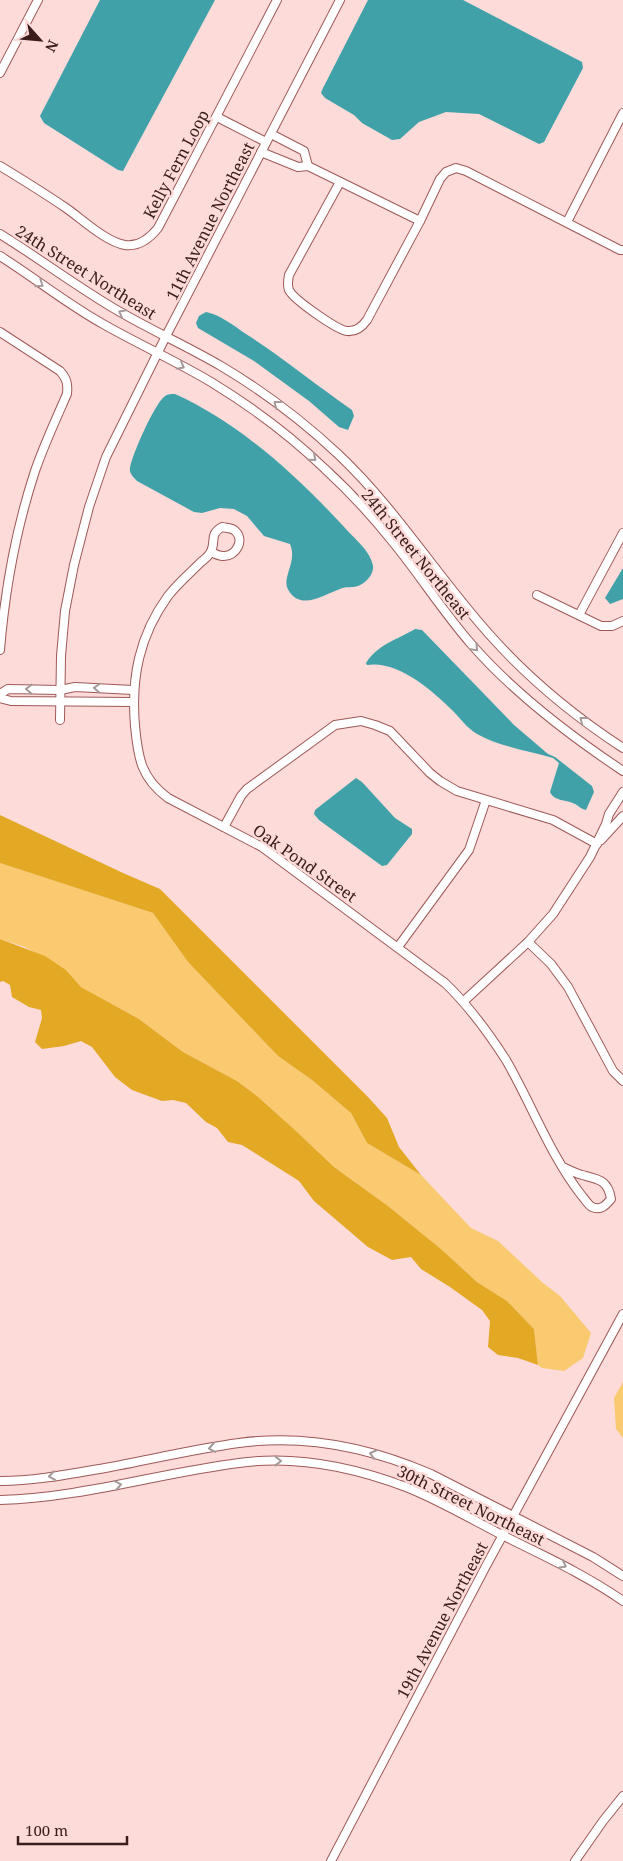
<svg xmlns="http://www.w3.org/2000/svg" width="623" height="1861" viewBox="0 0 623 1861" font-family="'Noto Serif',serif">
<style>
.green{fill:#f9ca6f}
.forest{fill:#e3a924}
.water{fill:#40a1a8}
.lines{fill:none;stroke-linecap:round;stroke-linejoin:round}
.minor-casing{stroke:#9e5957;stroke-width:10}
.minor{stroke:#fff;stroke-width:8}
.oneway{stroke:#a69999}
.labels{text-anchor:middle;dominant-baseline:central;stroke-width:5;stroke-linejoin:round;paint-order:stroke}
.street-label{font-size:16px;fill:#3a1d1c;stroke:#fcdbd9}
</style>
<rect width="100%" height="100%" fill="#fcdbd9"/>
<g class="green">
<polygon points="0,863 153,913 188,962 278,1056 312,1080 351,1113 367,1143 421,1175 471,1228 498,1241 543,1283 560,1296 591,1333 583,1358 564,1371 542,1368 538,1365 534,1329 507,1301 477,1282 441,1249 388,1206 334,1167 295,1130 257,1096 237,1081 183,1052 139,1019 81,987 66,970 25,947 0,939"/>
<polygon points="623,1382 623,1438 616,1429 614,1398"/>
</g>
<g class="forest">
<polygon points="0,815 123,873 160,889 368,1097 387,1118 399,1147 421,1175 367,1143 351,1113 312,1080 278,1056 188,962 153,913 0,863"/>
<polygon points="0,939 45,956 66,970 81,987 139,1019 183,1052 237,1081 257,1096 295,1130 334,1167 388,1206 441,1249 477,1282 507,1301 534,1329 538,1365 518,1358 498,1355 488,1347 490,1321 482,1310 450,1287 421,1269 411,1257 392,1260 368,1247 314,1201 299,1181 242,1145 228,1142 217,1128 206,1122 186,1103 173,1100 162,1101 132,1090 115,1077 92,1047 81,1041 64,1046 42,1049 35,1042 42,1018 41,1010 29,1007 12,997 10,985 3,981 0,982"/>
</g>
<g class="water">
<polygon points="100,0 215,0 123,171 118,170 44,123 40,116"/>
<polygon points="368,0 463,0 582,62 583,68 544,142 539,144 479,114 446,112 419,122 400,139 392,140 362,123 354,115 325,98 321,93 323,88"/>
<path d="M206 312C221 315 234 326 246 334 283 358 316 385 352 410L354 416 348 430 339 427 309 401 254 361 198 328 196 323 199 316Z"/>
<path d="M175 394C241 424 297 476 346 529 355 539 371 552 373 566 374 574 366 583 358 586 352 588 346 586 340 589 325 594 301 611 289 591 280 578 298 563 290 544L264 536 247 516 234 509 220 508 202 513 194 512 137 481C133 477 129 473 130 468 132 455 154 405 164 397 167 394 170 394 175 394Z"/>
<polygon points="623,568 623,599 610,604 605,598"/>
<path d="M415 629 422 630 514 725 548 754 555 757 592 786 594 792 586 810C581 809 579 806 575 804 566 799 555 802 550 792L559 763 553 758C529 751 498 746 477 734 467 728 460 718 452 710 432 690 397 660 367 665L366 663C378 644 397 640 415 629Z"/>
<polygon points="356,778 362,782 395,818 412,829 412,834 387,865 382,866 319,820 314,814 315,810"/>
</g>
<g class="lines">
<defs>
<g id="minor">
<polyline points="0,73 38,0"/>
<polyline points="217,117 266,142"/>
<polyline points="271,134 304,151 308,166"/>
<polyline points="261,152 298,167 308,166 420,221"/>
<path d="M0 166C23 180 44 193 66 208 82 219 106 242 125 245 139 247 150 238 158 228L277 0"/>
<path d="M340 182 289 275C288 280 287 285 289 290 293 299 337 330 347 331 356 332 362 327 367 320L420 221 440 179 446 172 456 168 466 171 620 250H623"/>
<polyline points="567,222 623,113"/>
<path d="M0 234C37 257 72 283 110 306 146 328 185 345 221 366 263 391 304 422 339 455 396 509 437 576 489 634 528 678 574 716 623 748"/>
<path d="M0 256C35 278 67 304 103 324 138 344 176 361 211 382 252 407 291 436 325 469 349 491 372 516 392 541 420 575 443 612 472 645 515 694 569 735 623 771"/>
<path d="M0 332 60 371C67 379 68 384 67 394 56 419 44 445 35 471 16 529 5 589 0 650"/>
<path d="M211 552C215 554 219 556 223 556 236 557 246 539 234 530 231 528 226 528 222 527 208 535 217 543 210 553 208 557 203 560 200 563 189 574 177 584 168 596 139 636 131 678 135 726 138 758 141 778 168 798L262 847 445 983C469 1006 488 1032 506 1060 532 1105 550 1155 582 1196 585 1199 588 1205 592 1207 601 1211 606 1205 611 1199 608 1180 598 1179 582 1175 575 1173 569 1170 563 1167"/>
<polyline points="537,595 601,626 612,626 623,621"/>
<polyline points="579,615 623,533"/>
<polyline points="0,694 8,689 60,690 75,687 133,690"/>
<polyline points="0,698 11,701 133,702"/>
<polyline points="60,720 61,656 65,611 74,565 89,507 106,457 166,336 340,0"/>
<polyline points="224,827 241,796 247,789 335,725 361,721 375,725 390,731 430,773 440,781 457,791 553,820 597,844"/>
<polyline points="601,840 623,816"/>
<polyline points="528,942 551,964 568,987 613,1071 623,1081"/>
<polyline points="398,947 469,850 486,800"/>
<polyline points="464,1001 528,942 553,914 590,857 606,824 609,814 623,792"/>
<path d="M0 1481C35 1481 70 1474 105 1468 149 1460 194 1449 239 1443 304 1434 371 1448 431 1474L593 1557 623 1576"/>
<path d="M0 1500C81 1498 159 1473 239 1463 295 1455 353 1467 406 1487 439 1500 471 1519 504 1536 544 1556 586 1575 623 1601"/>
<polyline points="331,1861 486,1566 623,1314"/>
<polyline points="575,1861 603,1821 623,1796"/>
</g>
</defs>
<use href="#minor" class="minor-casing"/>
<use href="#minor" class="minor"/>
</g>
<defs><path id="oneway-chevron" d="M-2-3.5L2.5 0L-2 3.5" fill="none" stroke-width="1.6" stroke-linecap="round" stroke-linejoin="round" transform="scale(1.25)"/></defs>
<g class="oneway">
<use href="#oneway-chevron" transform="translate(40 284) rotate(34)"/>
<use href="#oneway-chevron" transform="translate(122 313) rotate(-151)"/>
<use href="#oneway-chevron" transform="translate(181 366) rotate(29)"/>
<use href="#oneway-chevron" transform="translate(277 404) rotate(-143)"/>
<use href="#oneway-chevron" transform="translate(313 458) rotate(41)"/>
<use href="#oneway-chevron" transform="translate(475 648) rotate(47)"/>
<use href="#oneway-chevron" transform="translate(97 688) rotate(-177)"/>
<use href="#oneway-chevron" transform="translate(29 689) rotate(-179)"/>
<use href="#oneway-chevron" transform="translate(583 720) rotate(-142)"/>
<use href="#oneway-chevron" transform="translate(212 1448) rotate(170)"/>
<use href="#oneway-chevron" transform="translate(373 1454) rotate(-166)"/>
<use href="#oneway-chevron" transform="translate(278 1461)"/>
<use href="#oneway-chevron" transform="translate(52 1476) rotate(172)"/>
<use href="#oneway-chevron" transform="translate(118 1485) rotate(-11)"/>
<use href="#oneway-chevron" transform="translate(563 1565) rotate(27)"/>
</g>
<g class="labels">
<g class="street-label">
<text transform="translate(176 164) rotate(-62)">Kelly Fern Loop</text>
<text transform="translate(210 221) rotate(-63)">11th Avenue Northeast</text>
<text transform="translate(86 272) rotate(32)">24th Street Northeast</text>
<text transform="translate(416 554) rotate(51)">24th Street Northeast</text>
<text transform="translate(305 863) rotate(35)">Oak Pond Street</text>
<text transform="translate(471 1505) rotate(26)">30th Street Northeast</text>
<text transform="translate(442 1620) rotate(-62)">19th Avenue Northeast</text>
</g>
</g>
<g transform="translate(40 40) rotate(117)" stroke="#fcdbd9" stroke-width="4" paint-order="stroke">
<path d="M0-4L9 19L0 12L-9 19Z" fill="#3a1d1c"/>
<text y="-8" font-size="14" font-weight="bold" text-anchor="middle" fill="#3a1d1c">N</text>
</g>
<path d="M18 1836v8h109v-8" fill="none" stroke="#3a1d1c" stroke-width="2.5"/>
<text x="25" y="1836" font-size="15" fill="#3a1d1c" stroke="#fcdbd9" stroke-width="4" paint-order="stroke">100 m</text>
</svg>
